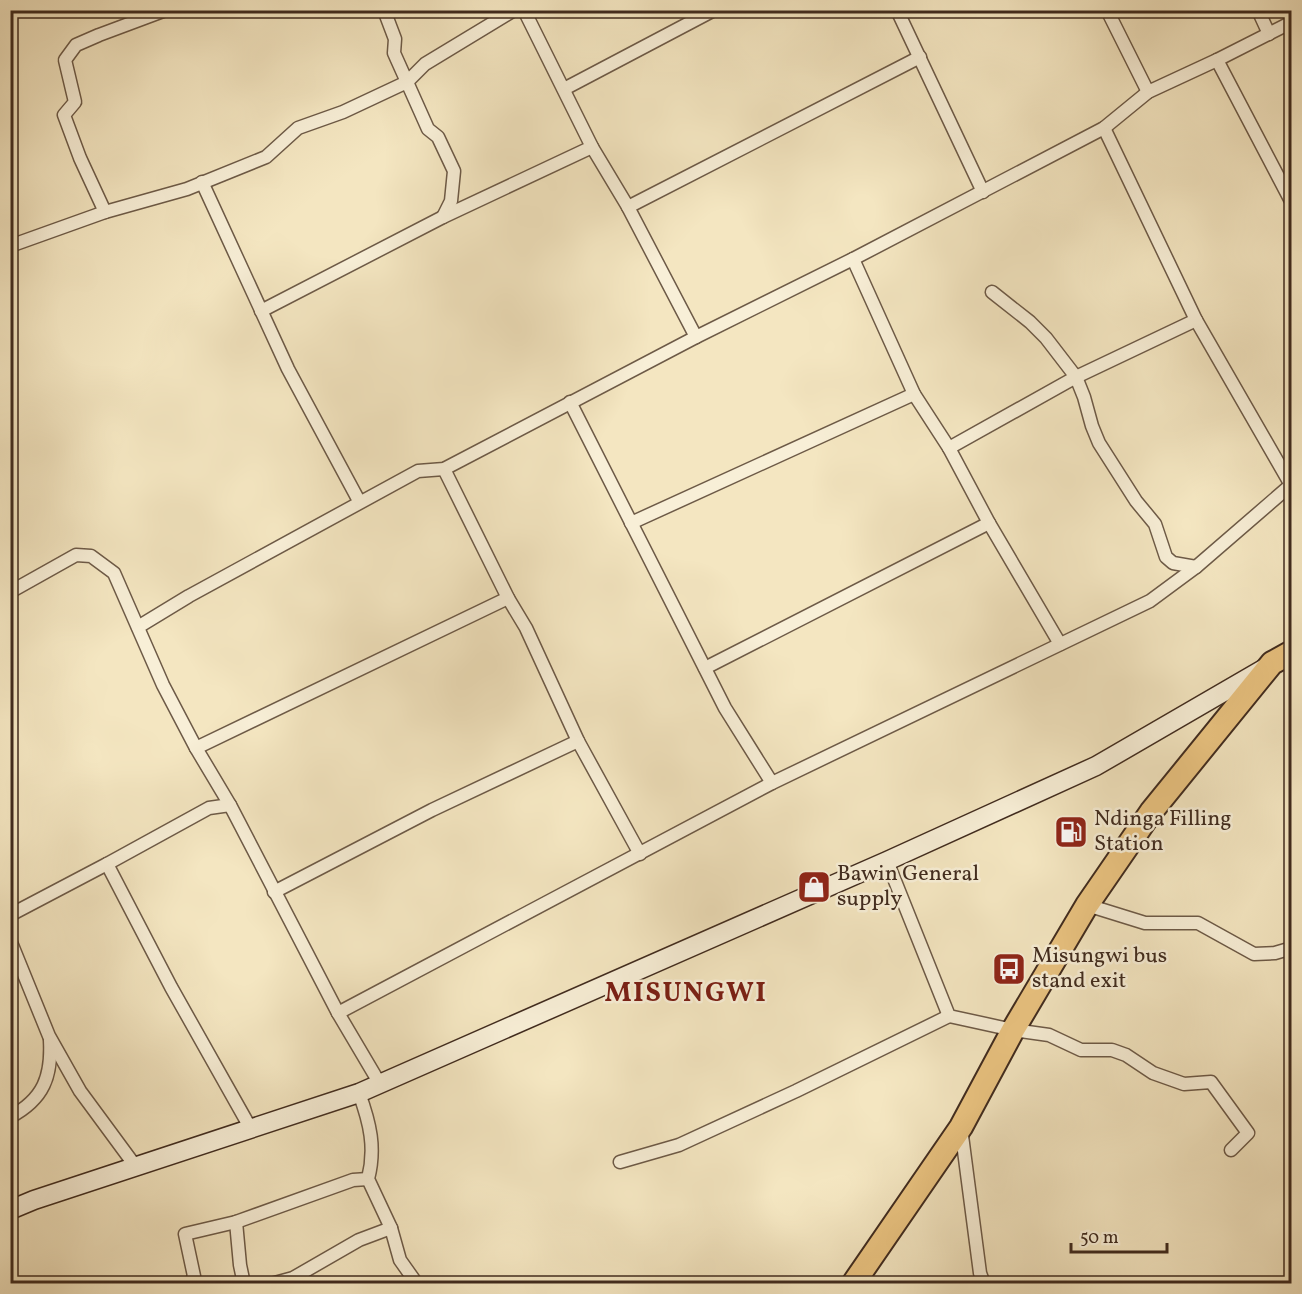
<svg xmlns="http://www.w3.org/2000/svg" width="1302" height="1294" viewBox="0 0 1302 1294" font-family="Vollkorn,serif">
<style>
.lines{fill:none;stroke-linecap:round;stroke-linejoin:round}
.street-casing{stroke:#6d5a47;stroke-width:15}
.secondary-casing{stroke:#402b1e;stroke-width:21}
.highway-casing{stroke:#402b1e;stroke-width:26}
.street{stroke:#f8efd7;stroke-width:12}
.secondary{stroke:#f8efd7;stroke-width:18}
.highway{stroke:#eac380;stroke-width:22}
.labels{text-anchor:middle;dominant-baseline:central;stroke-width:5;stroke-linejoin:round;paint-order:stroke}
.poi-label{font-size:22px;fill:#402b1e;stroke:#f8efd7;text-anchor:start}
.district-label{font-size:28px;font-weight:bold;letter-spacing:1.5px;fill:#7a1f14;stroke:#f8efd7}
</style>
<rect width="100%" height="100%" fill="#f4e6c1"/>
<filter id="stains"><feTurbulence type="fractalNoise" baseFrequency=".00333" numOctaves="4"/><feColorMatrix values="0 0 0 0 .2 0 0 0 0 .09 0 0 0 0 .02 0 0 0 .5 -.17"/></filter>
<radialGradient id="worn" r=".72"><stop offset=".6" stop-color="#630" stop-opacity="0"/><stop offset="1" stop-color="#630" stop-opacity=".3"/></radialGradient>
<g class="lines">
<defs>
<g id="street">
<polyline points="384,10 395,39 394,53 407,82 428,129 438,137 454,171 451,201 443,217"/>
<polyline points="524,10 592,147 628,207 696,337"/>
<polyline points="897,10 983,192"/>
<polyline points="1107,10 1148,92"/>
<polyline points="1258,10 1269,34"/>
<polyline points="1217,60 1292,203"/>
<polyline points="564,89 714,10"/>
<polyline points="1104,128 1196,320 1291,485"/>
<polyline points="202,182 288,369 359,501"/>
<polyline points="628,207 920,57"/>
<polyline points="105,212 80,158 64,115 75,102 65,60 76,45 99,35 166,10"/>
<polyline points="10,246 105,212 187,189 266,157 298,128 343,112 407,82 425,64 514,10"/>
<polyline points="853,259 914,394 949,448 989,523 1060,644"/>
<polyline points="992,292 1030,322 1046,338 1076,377 1084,397 1092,426 1099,443 1136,501 1155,524 1166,557 1173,563 1196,567"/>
<polyline points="261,311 443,217 592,147"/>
<polyline points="570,402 725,708 772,783"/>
<polyline points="949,448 1076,377 1196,320"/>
<polyline points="631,523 914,394"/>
<polyline points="10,592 76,555 91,556 114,573 163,685 196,748 230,805 338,1013 380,1084"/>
<polyline points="138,627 189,596 418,471 444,469 696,337 853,259 1104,128 1148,92 1217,60 1292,22"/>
<polyline points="705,668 989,523"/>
<polyline points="578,741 640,854"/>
<polyline points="196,748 508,598"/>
<polyline points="230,805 209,808 107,864 171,987 251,1129"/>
<polyline points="887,861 949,1016 1013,1030 1049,1035 1081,1050 1112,1050 1126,1055 1153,1073 1184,1084 1211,1082 1248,1133 1231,1150"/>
<polyline points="274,892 432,810 578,741 526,628 508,598 444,469"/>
<polyline points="1087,905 1145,923 1198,923 1254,954 1275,953 1292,948"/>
<polyline points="10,915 107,864"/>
<polyline points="10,940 49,1036 80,1091 136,1167"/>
<polyline points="338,1013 772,783 1150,601 1196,567 1292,484"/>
<path d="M359 1093C370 1123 376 1148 368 1179L391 1228 400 1260 417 1284"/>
<path d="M10 1117C44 1099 52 1076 50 1040"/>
<polyline points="961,1128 980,1273 984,1284"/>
<polyline points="620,1162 679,1145 796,1091 949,1016"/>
<polyline points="236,1222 240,1265 244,1284"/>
<polyline points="190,1284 194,1276 185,1234 236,1222 353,1180 368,1179"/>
<polyline points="271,1284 293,1278 359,1240 391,1228"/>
</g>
<polyline id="secondary" points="10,1210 34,1200 359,1093 887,861 1096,766 1265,668"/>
<polyline id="highway" points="853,1284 961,1127 1013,1030 1087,905 1151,812 1272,663 1292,652"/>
</defs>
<use href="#street" class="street-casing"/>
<use href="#secondary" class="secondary-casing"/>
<use href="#highway" class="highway-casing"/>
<use href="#street" class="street"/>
<use href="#secondary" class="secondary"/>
<use href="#highway" class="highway"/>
</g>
<defs>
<symbol id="fuel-square" viewBox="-11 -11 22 22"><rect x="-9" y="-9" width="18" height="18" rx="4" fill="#8f2418" stroke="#f8efd7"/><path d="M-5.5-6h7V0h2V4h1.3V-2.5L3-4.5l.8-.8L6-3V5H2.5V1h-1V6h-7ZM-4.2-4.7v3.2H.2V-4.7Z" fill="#fff"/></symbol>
<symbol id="shop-square" viewBox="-11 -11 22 22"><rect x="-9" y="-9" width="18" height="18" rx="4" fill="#8f2418" stroke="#f8efd7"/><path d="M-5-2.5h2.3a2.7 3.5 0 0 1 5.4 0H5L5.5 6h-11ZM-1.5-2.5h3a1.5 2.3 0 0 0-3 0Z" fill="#fff"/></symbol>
<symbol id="bus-square" viewBox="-11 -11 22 22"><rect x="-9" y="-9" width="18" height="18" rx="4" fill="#8f2418" stroke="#f8efd7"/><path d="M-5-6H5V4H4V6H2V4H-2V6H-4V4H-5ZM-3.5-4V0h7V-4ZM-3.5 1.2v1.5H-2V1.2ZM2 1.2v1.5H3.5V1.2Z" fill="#fff"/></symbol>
</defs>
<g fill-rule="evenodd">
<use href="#fuel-square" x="1052" y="813" width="38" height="38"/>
<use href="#shop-square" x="795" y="868" width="38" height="38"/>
<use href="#bus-square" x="990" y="950" width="38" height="38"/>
</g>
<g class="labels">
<g class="poi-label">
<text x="1094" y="819">Ndinga Filling<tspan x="1094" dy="25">Station</tspan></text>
<text x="837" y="874">Bawin General<tspan x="837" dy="25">supply</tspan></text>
<text x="1032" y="956">Misungwi bus<tspan x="1032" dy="25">stand exit</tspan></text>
</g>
<g class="district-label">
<text x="686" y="993">MISUNGWI</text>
</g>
</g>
<rect width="1302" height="1294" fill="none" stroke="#f4e6c1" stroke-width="36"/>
<rect x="12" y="12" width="1278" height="1270" fill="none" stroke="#402b1e" stroke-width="3"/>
<rect x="18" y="18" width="1266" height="1258" fill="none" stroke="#402b1e" stroke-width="1.5"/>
<path d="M1071 1243v9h96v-9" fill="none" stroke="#402b1e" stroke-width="3"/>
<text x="1080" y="1243" font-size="18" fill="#402b1e" stroke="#f8efd7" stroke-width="4.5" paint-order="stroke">50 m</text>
<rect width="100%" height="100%" filter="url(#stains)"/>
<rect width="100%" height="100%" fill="url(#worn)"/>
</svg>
